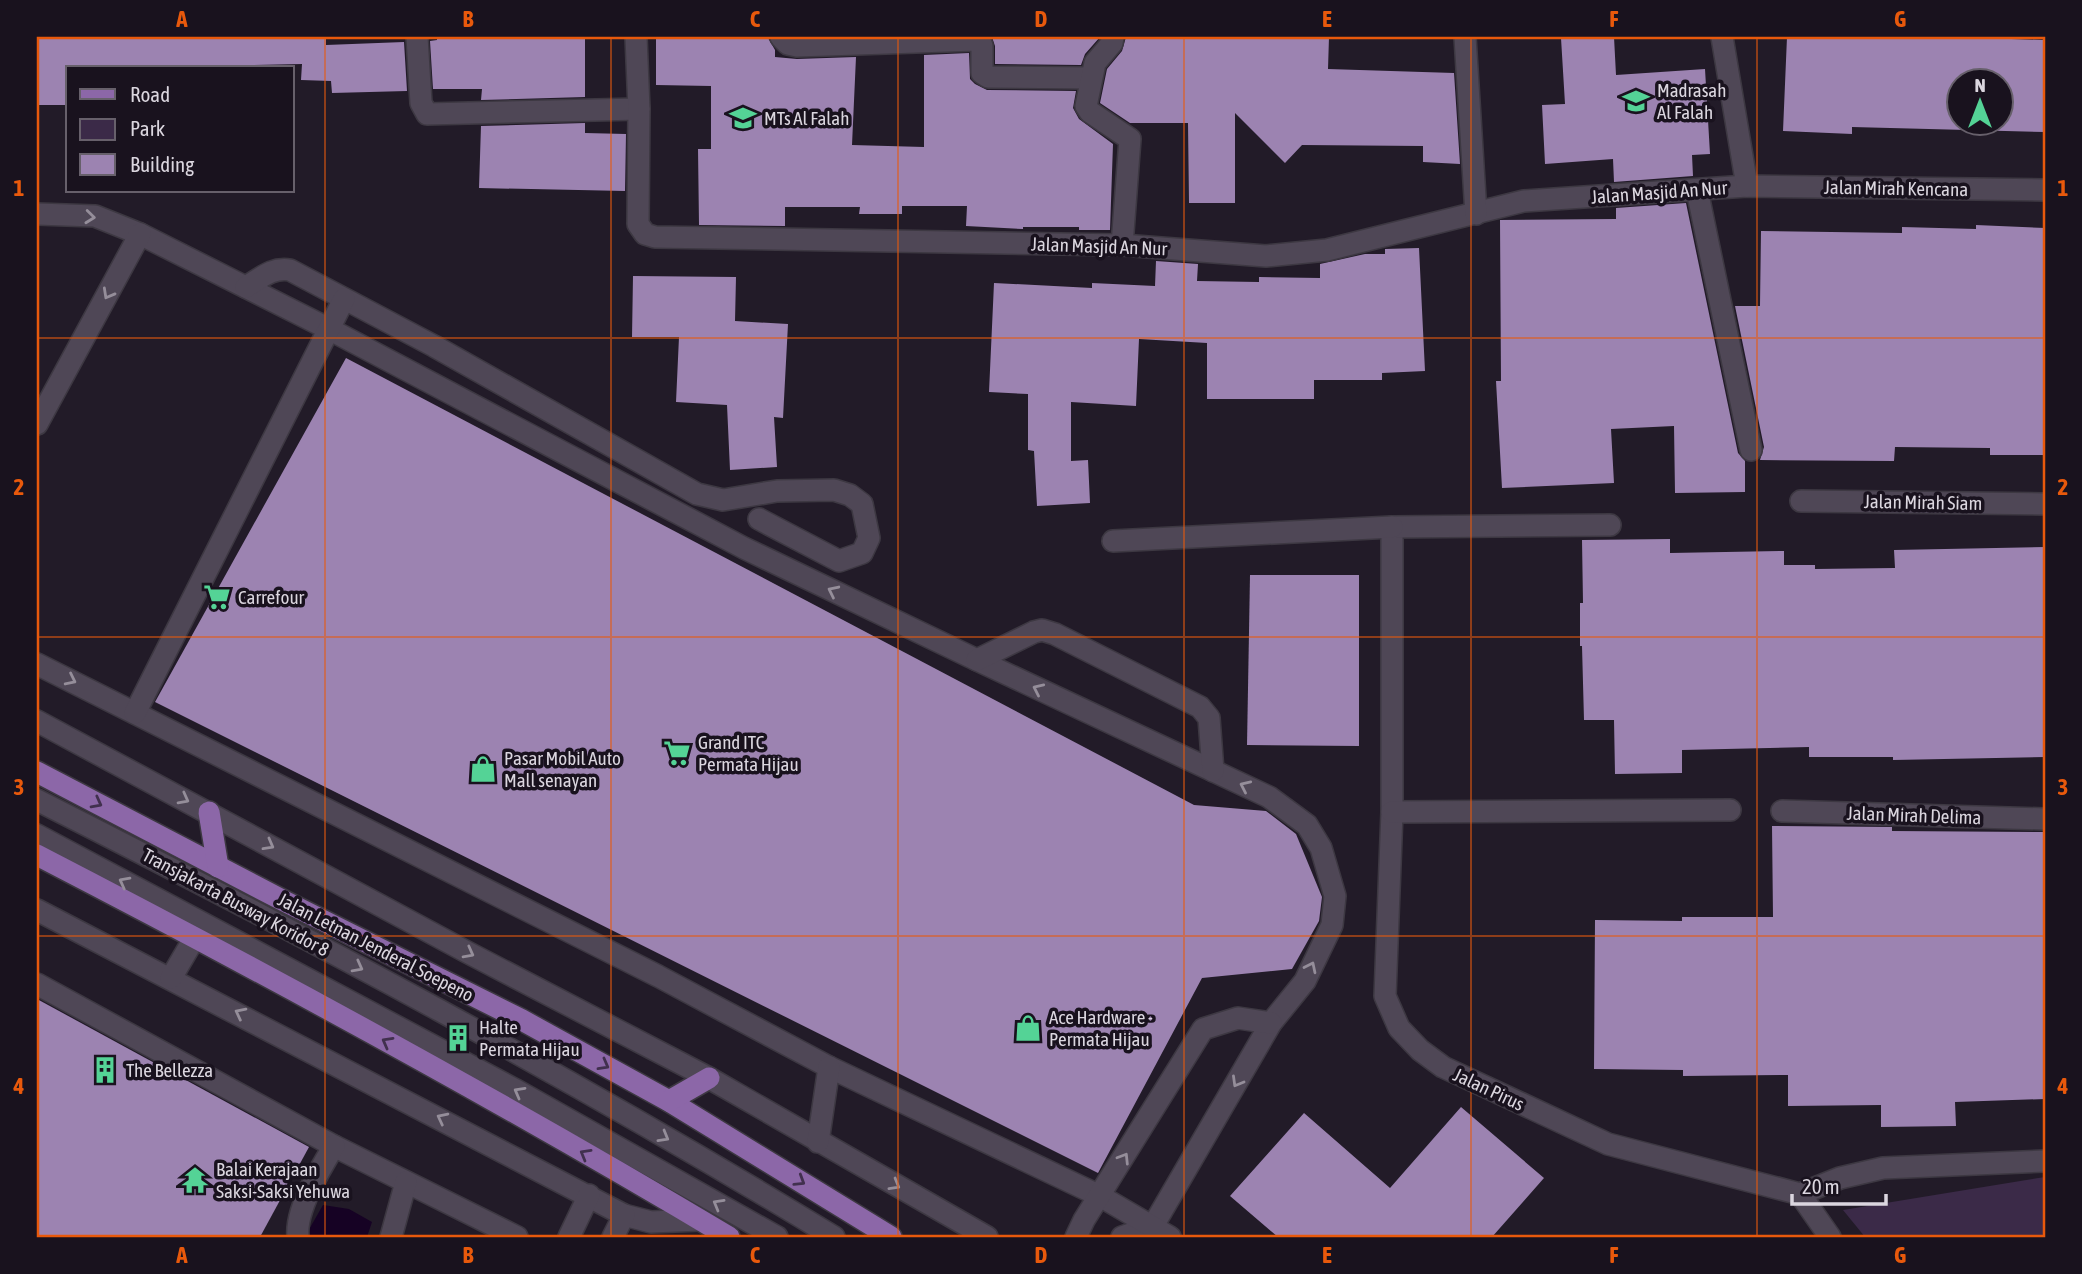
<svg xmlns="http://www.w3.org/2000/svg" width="2082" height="1274" viewBox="0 0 2082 1274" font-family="'Asap Condensed',sans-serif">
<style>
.green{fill:#3b2a48}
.water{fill:#160224}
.building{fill:#9c83b1;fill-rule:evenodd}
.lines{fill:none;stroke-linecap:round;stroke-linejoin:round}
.minor-casing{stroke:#3d3842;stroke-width:24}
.major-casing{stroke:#3d3842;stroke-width:24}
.minor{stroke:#4f4756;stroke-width:21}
.major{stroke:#8c67a8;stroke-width:21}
.oneway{stroke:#958e9a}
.oneway2{stroke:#41304e}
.grid{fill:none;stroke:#e8590c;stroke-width:2;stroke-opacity:0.55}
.labels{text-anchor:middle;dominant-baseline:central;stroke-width:7;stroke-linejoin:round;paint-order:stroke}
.poi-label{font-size:19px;fill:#dbd6df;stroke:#19121e;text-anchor:start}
.street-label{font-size:19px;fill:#dbd6df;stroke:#19121e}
.neatline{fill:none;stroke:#e8590c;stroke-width:2.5}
.grid-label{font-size:23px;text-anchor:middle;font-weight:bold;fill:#e8590c}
</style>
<rect width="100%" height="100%" fill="#221b28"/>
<polygon class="green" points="2045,1177 2045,1237 1865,1237 1843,1210"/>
<polygon class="water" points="323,1205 349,1209 372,1222 367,1237 308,1237 307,1233"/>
<g class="building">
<polygon points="37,37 326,37 326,45 404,42 407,91 332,93 331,81 301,80 302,64 202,66 202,68 68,68 68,105 37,105"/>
<polygon points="437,37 585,37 585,97 481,100 482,89 433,89 430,41 437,40"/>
<polygon points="656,37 768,38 775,50 775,57 797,59 856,57 852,145 924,147 924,55 969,53 970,79 975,84 987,90 1076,91 1073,108 1079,119 1113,144 1110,230 1079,230 1079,227 1023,227 1023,229 966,226 967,206 902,206 902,214 859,214 860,207 785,207 785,226 699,225 698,149 711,149 711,86 656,85"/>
<polygon points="992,37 1100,37 1085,54 1081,65 995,64 995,46"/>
<polygon points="1126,37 1329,37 1328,69 1454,73 1460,164 1423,162 1423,146 1302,145 1285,163 1235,113 1235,203 1189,203 1188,123 1130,123 1100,103 1107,69 1122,51"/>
<polygon points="1614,37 1616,75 1705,69 1710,154 1692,155 1693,176 1614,182 1613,159 1545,164 1542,105 1565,104 1561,38"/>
<path d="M1787 37H1951L2045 40V132L1852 127V134L1783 131ZM1959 80H2001V122H1959Z"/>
<polygon points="585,123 585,133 626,134 625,191 479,188 481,126"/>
<polygon points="1686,203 1738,453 1745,461 1745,492 1675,493 1674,426 1611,429 1614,483 1502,488 1496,381 1501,381 1500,220 1616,219 1616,208"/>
<polygon points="1976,225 2045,228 2045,455 1990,455 1990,448 1895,447 1894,461 1760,460 1764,447 1735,306 1760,306 1761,231 1902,233 1902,227 1976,229"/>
<polygon points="1419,248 1425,371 1382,373 1382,380 1314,380 1314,399 1207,399 1207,343 1139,339 1136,406 1071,402 1071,461 1088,460 1090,503 1037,506 1034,451 1028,450 1028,394 989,392 994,283 1092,288 1092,283 1155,286 1156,261 1198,264 1197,281 1259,282 1259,277 1320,278 1320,264 1365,254 1385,254 1385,249"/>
<polygon points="633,276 736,277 735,321 788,324 783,418 774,417 777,467 730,470 727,405 676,402 679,337 632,337"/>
<polygon points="346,358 1194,805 1266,811 1296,834 1322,897 1319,921 1292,969 1202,978 1098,1173 155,702"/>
<polygon points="1670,539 1670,553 1784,551 1784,565 1815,565 1815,569 1895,568 1894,550 2045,547 2045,757 1893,760 1893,757 1809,757 1809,747 1682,750 1682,773 1615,774 1614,720 1584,720 1582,646 1580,646 1580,603 1583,603 1582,540"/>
<polygon points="1250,575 1359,575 1359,746 1247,745"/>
<polygon points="1772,826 1892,827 1892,831 2045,832 2045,1099 1955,1102 1956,1126 1881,1127 1881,1105 1788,1106 1788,1075 1683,1076 1683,1070 1594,1069 1595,920 1682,921 1682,917 1773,917"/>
<polygon points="37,999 309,1147 260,1237 37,1237"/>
<polygon points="1461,1107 1544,1178 1492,1237 1278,1237 1230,1196 1304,1113 1390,1188"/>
</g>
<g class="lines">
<defs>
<g id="minor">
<polyline points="417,37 421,103 427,114 639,109"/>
<polyline points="636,37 639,109 638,224 645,234 655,237 1122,245 1266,256 1327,250 1524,201 1747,186 2045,190"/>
<polyline points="781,37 788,44 797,46 976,40 980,41 982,46 982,73 988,77 1091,78"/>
<polyline points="1113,37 1112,43 1095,63 1086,106 1090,112 1130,139 1122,245"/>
<polyline points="1465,37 1476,214"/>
<polyline points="1722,37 1747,186"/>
<polyline points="1697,190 1751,450"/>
<polyline points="37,214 95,216 140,234 329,329 744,548 977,660 1269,797 1307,825 1321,848 1335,896 1332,925 1305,981 1271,1023 1153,1226 1122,1237"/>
<path d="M246 287C261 278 272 267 290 270L434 346 697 494 723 500 777 491 834 490 850 495 862 504 869 538 862 553 839 561 759 519"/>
<polyline points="37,424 140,234"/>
<polyline points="1801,501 2045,504"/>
<polyline points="1610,525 1392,527 1392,812 1385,996 1399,1028 1420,1050 1443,1067 1608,1144 1800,1194 1840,1178 1883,1168 2045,1161"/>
<polyline points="1113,541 1392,527"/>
<polyline points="977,660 1034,632 1042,630 1055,634 1200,707 1209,718 1213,771"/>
<polyline points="37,664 658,976 829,1067 1100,1196 1170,1237"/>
<polyline points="135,713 344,299"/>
<polyline points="37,721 465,951 709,1078 987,1237"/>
<path d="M37 800C308 937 575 1079 834 1237"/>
<polyline points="1782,811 2045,819"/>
<polyline points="1392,812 1730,810"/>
<polyline points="37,835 514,1089 777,1237"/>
<polyline points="37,910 624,1215 651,1222 700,1220"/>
<polyline points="171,978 195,937"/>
<polyline points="37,984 334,1146 517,1237"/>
<polyline points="818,1142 829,1067"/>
<polyline points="1800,1194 1830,1237"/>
<path d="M298 1237C295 1210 320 1169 334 1146"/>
<polyline points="391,1237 406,1182"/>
<polyline points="569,1237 589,1195"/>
<polyline points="613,1237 624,1215"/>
<polyline points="1076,1237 1084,1220 1203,1029 1238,1018 1271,1023"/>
</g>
<g id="major">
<polyline points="37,772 286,902 522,1020 669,1101 891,1237"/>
<polyline points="209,812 218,867"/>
<path d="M37 855C271 976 503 1102 729 1237"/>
<polyline points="669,1101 709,1078"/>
</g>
</defs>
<use href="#minor" class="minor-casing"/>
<use href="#major" class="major-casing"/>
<use href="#minor" class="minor"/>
<use href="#major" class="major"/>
</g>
<defs><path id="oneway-chevron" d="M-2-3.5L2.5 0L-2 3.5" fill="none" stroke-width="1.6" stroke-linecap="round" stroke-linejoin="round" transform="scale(1.75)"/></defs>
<g class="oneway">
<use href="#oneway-chevron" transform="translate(90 217) rotate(6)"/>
<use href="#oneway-chevron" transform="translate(108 294) rotate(119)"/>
<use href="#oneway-chevron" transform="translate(833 591) rotate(-154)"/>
<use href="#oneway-chevron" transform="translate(71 680) rotate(26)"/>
<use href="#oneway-chevron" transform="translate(1038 689) rotate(-155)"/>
<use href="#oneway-chevron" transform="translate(1245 786) rotate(-155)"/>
<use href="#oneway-chevron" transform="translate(184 799) rotate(28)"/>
<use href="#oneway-chevron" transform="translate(269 845) rotate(29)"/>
<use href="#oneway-chevron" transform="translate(124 882) rotate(-152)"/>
<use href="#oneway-chevron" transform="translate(469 953) rotate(28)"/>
<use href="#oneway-chevron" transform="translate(358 967) rotate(28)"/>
<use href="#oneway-chevron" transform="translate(1311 967) rotate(-64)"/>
<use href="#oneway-chevron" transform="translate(240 1013) rotate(-153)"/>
<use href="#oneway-chevron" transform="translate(1237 1082) rotate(120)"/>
<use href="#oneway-chevron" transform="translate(519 1092) rotate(-151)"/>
<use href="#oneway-chevron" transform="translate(442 1118) rotate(-153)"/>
<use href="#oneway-chevron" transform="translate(664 1137) rotate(30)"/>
<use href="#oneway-chevron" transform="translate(1124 1158) rotate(-58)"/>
<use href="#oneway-chevron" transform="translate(895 1185) rotate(30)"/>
<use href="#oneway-chevron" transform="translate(718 1204) rotate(-150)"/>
</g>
<g class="oneway2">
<use href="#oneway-chevron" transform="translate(97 803) rotate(28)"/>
<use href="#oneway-chevron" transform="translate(387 1042) rotate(-151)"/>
<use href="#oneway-chevron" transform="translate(604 1065) rotate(29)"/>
<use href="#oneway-chevron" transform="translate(585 1154) rotate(-150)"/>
<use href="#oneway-chevron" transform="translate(800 1181) rotate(32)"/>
</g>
<path class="grid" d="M325 37V1237M611 37V1237M898 37V1237M1184 37V1237M1471 37V1237M1757 37V1237M37 338H2045M37 637H2045M37 936H2045"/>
<defs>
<symbol id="school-bare" viewBox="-9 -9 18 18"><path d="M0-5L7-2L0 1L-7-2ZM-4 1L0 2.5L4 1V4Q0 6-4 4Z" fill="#54d396" stroke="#19121e" stroke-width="2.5" paint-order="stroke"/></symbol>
<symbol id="supermarket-bare" viewBox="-9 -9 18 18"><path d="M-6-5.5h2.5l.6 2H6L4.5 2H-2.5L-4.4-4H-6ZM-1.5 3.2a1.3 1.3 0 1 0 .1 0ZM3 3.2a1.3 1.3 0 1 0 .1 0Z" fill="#54d396" stroke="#19121e" stroke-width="2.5" paint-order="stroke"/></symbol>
<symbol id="shop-bare" viewBox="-9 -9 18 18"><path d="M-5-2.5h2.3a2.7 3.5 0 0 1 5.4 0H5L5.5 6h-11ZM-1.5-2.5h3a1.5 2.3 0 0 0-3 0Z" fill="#54d396" stroke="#19121e" stroke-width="2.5" paint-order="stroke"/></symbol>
<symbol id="building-bare" viewBox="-9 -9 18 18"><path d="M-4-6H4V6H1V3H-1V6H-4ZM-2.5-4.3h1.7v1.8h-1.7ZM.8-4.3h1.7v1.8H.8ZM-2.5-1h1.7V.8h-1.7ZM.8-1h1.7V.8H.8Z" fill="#54d396" stroke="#19121e" stroke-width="2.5" paint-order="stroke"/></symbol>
<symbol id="temple-bare" viewBox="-9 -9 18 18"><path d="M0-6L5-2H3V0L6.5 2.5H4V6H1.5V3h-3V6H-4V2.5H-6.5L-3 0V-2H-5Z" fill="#54d396" stroke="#19121e" stroke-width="2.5" paint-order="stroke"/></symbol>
</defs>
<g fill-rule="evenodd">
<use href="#school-bare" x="1617" y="82" width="38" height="38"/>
<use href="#school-bare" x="724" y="99" width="38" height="38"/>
<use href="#supermarket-bare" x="198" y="578" width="38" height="38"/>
<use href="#supermarket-bare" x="658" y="734" width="38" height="38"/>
<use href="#shop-bare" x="464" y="750" width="38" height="38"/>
<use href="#shop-bare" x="1009" y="1009" width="38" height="38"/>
<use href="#building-bare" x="439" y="1019" width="38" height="38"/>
<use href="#building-bare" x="86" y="1051" width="38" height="38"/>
<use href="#temple-bare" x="176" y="1161" width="38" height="38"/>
</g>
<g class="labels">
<g class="poi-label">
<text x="1657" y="90">Madrasah<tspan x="1657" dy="22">Al Falah</tspan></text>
<text x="764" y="118">MTs Al Falah</text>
<text x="238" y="597">Carrefour</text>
<text x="698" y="742">Grand ITC<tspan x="698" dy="22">Permata Hijau</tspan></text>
<text x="504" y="758">Pasar Mobil Auto<tspan x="504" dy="22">Mall senayan</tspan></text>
<text x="1049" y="1017">Ace Hardware -<tspan x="1049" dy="22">Permata Hijau</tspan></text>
<text x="479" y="1027">Halte<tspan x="479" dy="22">Permata Hijau</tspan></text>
<text x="126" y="1070">The Bellezza</text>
<text x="216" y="1169">Balai Kerajaan<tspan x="216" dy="22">Saksi-Saksi Yehuwa</tspan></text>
</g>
<g class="street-label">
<text transform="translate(1896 188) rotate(1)">Jalan Mirah Kencana</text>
<text transform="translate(1659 192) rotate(-4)">Jalan Masjid An Nur</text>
<text transform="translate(1099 246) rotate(2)">Jalan Masjid An Nur</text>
<text transform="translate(1923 502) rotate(1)">Jalan Mirah Siam</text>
<text transform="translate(1914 815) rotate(2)">Jalan Mirah Delima</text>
<text transform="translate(236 902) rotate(28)">Transjakarta Busway Koridor 8</text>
<text transform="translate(376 947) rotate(27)">Jalan Letnan Jenderal Soepeno</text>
<text transform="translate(1489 1089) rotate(25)">Jalan Pirus</text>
</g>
</g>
<rect width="2082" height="1274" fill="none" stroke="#19121e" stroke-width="77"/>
<rect x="66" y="66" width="228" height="126" fill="#19121e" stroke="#67606b" stroke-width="2"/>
<rect x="80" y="89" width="35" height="10" fill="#8c67a8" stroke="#67606b" stroke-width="2"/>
<text x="130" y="102" font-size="21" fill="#dbd6df">Road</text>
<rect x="80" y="119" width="35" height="21" fill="#3b2a48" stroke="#67606b" stroke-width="2"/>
<text x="130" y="136" font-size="21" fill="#dbd6df">Park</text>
<rect x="80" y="154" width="35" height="21" fill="#9c83b1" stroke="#67606b" stroke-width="2"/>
<text x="130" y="172" font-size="21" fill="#dbd6df">Building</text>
<g transform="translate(1980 102)"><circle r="33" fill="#19121e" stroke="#67606b" stroke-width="2"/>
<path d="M0-5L12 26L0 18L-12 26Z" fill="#54d396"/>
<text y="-10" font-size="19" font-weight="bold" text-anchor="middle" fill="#dbd6df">N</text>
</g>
<path d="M1792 1194v10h94v-10" fill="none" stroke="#dbd6df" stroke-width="3.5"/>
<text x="1802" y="1194" font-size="21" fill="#dbd6df" stroke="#19121e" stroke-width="5" paint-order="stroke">20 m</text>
<rect x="38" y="38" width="2006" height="1198" class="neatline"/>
<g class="grid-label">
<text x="182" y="27">A</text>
<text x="468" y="27">B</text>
<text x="755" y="27">C</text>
<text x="1041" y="27">D</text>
<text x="1327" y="27">E</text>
<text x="1614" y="27">F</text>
<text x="1900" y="27">G</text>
<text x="19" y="196">1</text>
<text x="2063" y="196">1</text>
<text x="19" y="495">2</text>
<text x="2063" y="495">2</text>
<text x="19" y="795">3</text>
<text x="2063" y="795">3</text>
<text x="19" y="1094">4</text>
<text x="2063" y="1094">4</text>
<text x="182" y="1263">A</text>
<text x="468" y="1263">B</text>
<text x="755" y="1263">C</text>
<text x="1041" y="1263">D</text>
<text x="1327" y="1263">E</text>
<text x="1614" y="1263">F</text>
<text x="1900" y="1263">G</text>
</g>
</svg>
